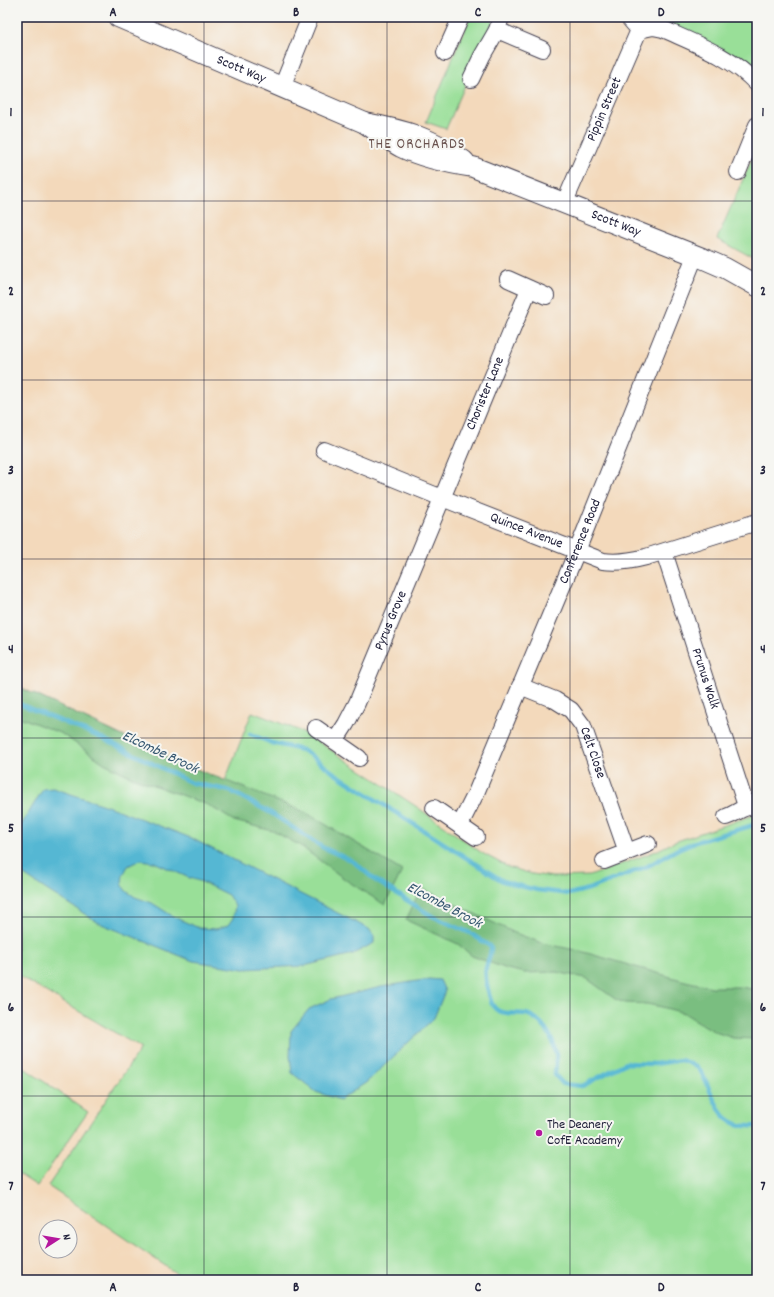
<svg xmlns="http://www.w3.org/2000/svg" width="774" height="1297" viewBox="0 0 774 1297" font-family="Dekko,sans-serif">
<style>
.green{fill:#99df98;stroke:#5e806a}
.forest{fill:#7abe80;stroke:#4e705e}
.water{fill:#55b7d3;stroke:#3c6c87;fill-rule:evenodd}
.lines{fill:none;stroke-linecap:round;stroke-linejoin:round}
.stream{stroke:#55b7d3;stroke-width:4.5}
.minor-casing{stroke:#413d4e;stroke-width:18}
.tertiary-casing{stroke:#413d4e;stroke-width:22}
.minor{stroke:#fff;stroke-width:16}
.tertiary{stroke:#fff;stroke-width:20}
.grid{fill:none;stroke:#22223b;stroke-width:1;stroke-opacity:0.55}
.poi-dot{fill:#b5179e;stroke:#f6f6f2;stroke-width:1.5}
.labels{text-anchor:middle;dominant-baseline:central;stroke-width:4;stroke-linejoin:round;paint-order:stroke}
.street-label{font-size:14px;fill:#22223b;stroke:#f6f6f2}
.poi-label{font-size:14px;fill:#22223b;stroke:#f6f6f2;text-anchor:start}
.neighbourhood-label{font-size:15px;letter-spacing:1px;fill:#6a534f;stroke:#f6f6f2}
.water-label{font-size:15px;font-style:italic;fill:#345670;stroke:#f6f6f2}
.neatline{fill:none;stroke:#22223b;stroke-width:1.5}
.grid-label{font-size:13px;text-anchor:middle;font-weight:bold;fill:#22223b}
</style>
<rect width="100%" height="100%" fill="#f6f6f2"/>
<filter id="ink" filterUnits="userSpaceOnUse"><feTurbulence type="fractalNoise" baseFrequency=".025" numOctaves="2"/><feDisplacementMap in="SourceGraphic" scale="8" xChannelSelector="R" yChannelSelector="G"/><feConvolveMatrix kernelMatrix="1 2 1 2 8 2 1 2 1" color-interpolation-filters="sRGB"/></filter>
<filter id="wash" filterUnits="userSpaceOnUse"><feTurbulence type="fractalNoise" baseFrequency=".012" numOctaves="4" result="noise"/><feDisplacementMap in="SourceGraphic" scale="16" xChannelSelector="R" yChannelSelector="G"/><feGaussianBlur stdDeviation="0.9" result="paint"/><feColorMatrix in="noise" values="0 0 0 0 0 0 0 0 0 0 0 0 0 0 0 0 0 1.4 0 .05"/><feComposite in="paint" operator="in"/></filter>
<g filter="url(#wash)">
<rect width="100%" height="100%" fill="#f3d9bb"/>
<g class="green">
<polygon points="470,17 495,17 446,129 426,122"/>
<polygon points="638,17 757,17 757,75 641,20"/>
<polygon points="757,147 757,261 717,239"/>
<polygon points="17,686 171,759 225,781 252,712 298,730 308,735 417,807 482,853 508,867 532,874 553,877 590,876 656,851 674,842 757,814 757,1280 186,1280 48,1186 141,1048 17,975"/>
<polygon points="17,1063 88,1112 37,1186 17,1173"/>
</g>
<g class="forest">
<polygon points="17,686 171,759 305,812 402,871 385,905 346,880 299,845 273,831 234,821 208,805 134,778 104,763 62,734 17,716"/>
<polygon points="421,888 515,933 542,943 580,951 685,981 712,987 741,987 752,989 757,993 757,1039 733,1038 715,1032 684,1013 662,1007 647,1004 625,1003 615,999 586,978 556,972 525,973 507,969 472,956 458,944 406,920"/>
</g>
<g class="water">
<path d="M53 788 110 807 191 838 369 929 374 936V943L353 954 304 966 244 969 193 961 99 923 48 891 18 871 17 867V832L43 789ZM140 860 154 862 187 877 202 882 228 895 235 906 233 918 228 925 216 929 199 928 174 917 152 903 135 897 125 890 122 883 123 875 128 866Z"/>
<polygon points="429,979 440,980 445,991 434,1018 367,1082 340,1100 316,1092 292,1073 290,1056 291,1031 309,1009 331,999 381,987"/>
</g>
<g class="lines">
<g class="stream">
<path d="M17 703 97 736 192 783 227 790 236 794 271 813 322 847 354 862 375 880 432 916 470 933 491 947C491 955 488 960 486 968 484 976 489 996 492 1004 498 1017 515 1012 526 1014 542 1018 554 1038 556 1054 557 1060 555 1068 555 1075L563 1084 582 1086 626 1063 655 1064 681 1060 696 1066 700 1070C716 1097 717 1130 757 1126"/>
<polyline points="250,734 272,743 302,750 309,754 334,773 490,873 503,881 520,886 537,890 569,894 589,889 648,866 678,849 692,843 757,824"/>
</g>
</g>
</g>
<g filter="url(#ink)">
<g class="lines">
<defs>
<g id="minor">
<polyline points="497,30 542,49"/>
<path d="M639 30 653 27 663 29C696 44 732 57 757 84"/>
<polyline points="445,53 461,17"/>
<polyline points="471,79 482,56 497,30 501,17"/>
<polyline points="282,87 310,17"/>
<polyline points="738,172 757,125"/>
<path id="s1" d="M564 204 639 30 628 17"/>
<polyline points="508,279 546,296"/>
<path id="s2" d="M324 450 442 498 603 561C618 563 631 561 646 557L757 522"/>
<path id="s3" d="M664 552 746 806"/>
<path id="s4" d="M520 686 555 700 571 710 583 726 627 852"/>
<polyline points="316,728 359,758"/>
<path id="s5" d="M335 741 346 724 357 703 529 289"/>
<polyline points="434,808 476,837"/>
<path d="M726 817C738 813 742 806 755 806"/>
<path id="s6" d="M460 825 476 793 577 551 695 256"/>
<polyline points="604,861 648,844"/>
</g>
<g id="tertiary">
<path id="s7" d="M118 17 365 123C405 130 431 138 464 161"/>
<path id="s8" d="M365 123C377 131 388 140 401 147 423 158 448 163 473 167L702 258 725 268 757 286"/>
</g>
</defs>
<use href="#minor" class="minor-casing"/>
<use href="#tertiary" class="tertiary-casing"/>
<use href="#minor" class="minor"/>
<use href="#tertiary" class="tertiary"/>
</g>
</g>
<path class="grid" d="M204 17V1280M387 17V1280M570 17V1280M17 201H757M17 380H757M17 559H757M17 738H757M17 917H757M17 1096H757"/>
<circle class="poi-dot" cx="539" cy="1133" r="4"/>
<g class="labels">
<g class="street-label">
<text stroke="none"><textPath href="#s7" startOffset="134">Scott Way</textPath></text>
<text stroke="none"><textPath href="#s1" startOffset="103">Pippin Street</textPath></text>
<text stroke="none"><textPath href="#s8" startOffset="272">Scott Way</textPath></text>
<text stroke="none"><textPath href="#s5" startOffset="379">Chorister Lane</textPath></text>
<text stroke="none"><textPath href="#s2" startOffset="218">Quince Avenue</textPath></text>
<text stroke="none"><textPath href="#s6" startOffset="308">Conference Road</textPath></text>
<text stroke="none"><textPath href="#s5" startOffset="133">Pyrus Grove</textPath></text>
<text stroke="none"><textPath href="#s3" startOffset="133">Prunus Walk</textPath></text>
<text stroke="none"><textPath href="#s4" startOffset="105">Celt Close</textPath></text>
</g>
<g class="poi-label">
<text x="547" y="1125">The Deanery<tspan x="547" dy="16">CofE Academy</tspan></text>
</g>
<g class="neighbourhood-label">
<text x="417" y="145">THE ORCHARDS</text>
</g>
<g class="water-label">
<text transform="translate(160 753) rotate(25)">Elcombe Brook</text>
<text transform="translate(444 906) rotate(28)">Elcombe Brook</text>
</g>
</g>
<rect width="774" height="1297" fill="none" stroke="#f6f6f2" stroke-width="44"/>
<g transform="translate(58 1239) rotate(78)"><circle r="19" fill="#f6f6f2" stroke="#a1a1a9"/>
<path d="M0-3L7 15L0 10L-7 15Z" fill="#b5179e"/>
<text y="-6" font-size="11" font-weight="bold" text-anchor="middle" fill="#22223b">N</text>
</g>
<rect x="22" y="22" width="730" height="1253" class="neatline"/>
<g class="grid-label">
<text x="113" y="16">A</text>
<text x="296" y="16">B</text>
<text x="478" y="16">C</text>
<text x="661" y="16">D</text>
<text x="11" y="116">1</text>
<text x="763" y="116">1</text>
<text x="11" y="295">2</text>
<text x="763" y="295">2</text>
<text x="11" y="474">3</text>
<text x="763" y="474">3</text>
<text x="11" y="653">4</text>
<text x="763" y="653">4</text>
<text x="11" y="832">5</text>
<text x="763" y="832">5</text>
<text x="11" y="1011">6</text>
<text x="763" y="1011">6</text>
<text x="11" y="1190">7</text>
<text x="763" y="1190">7</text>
<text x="113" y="1291">A</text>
<text x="296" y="1291">B</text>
<text x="478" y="1291">C</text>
<text x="661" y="1291">D</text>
</g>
</svg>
